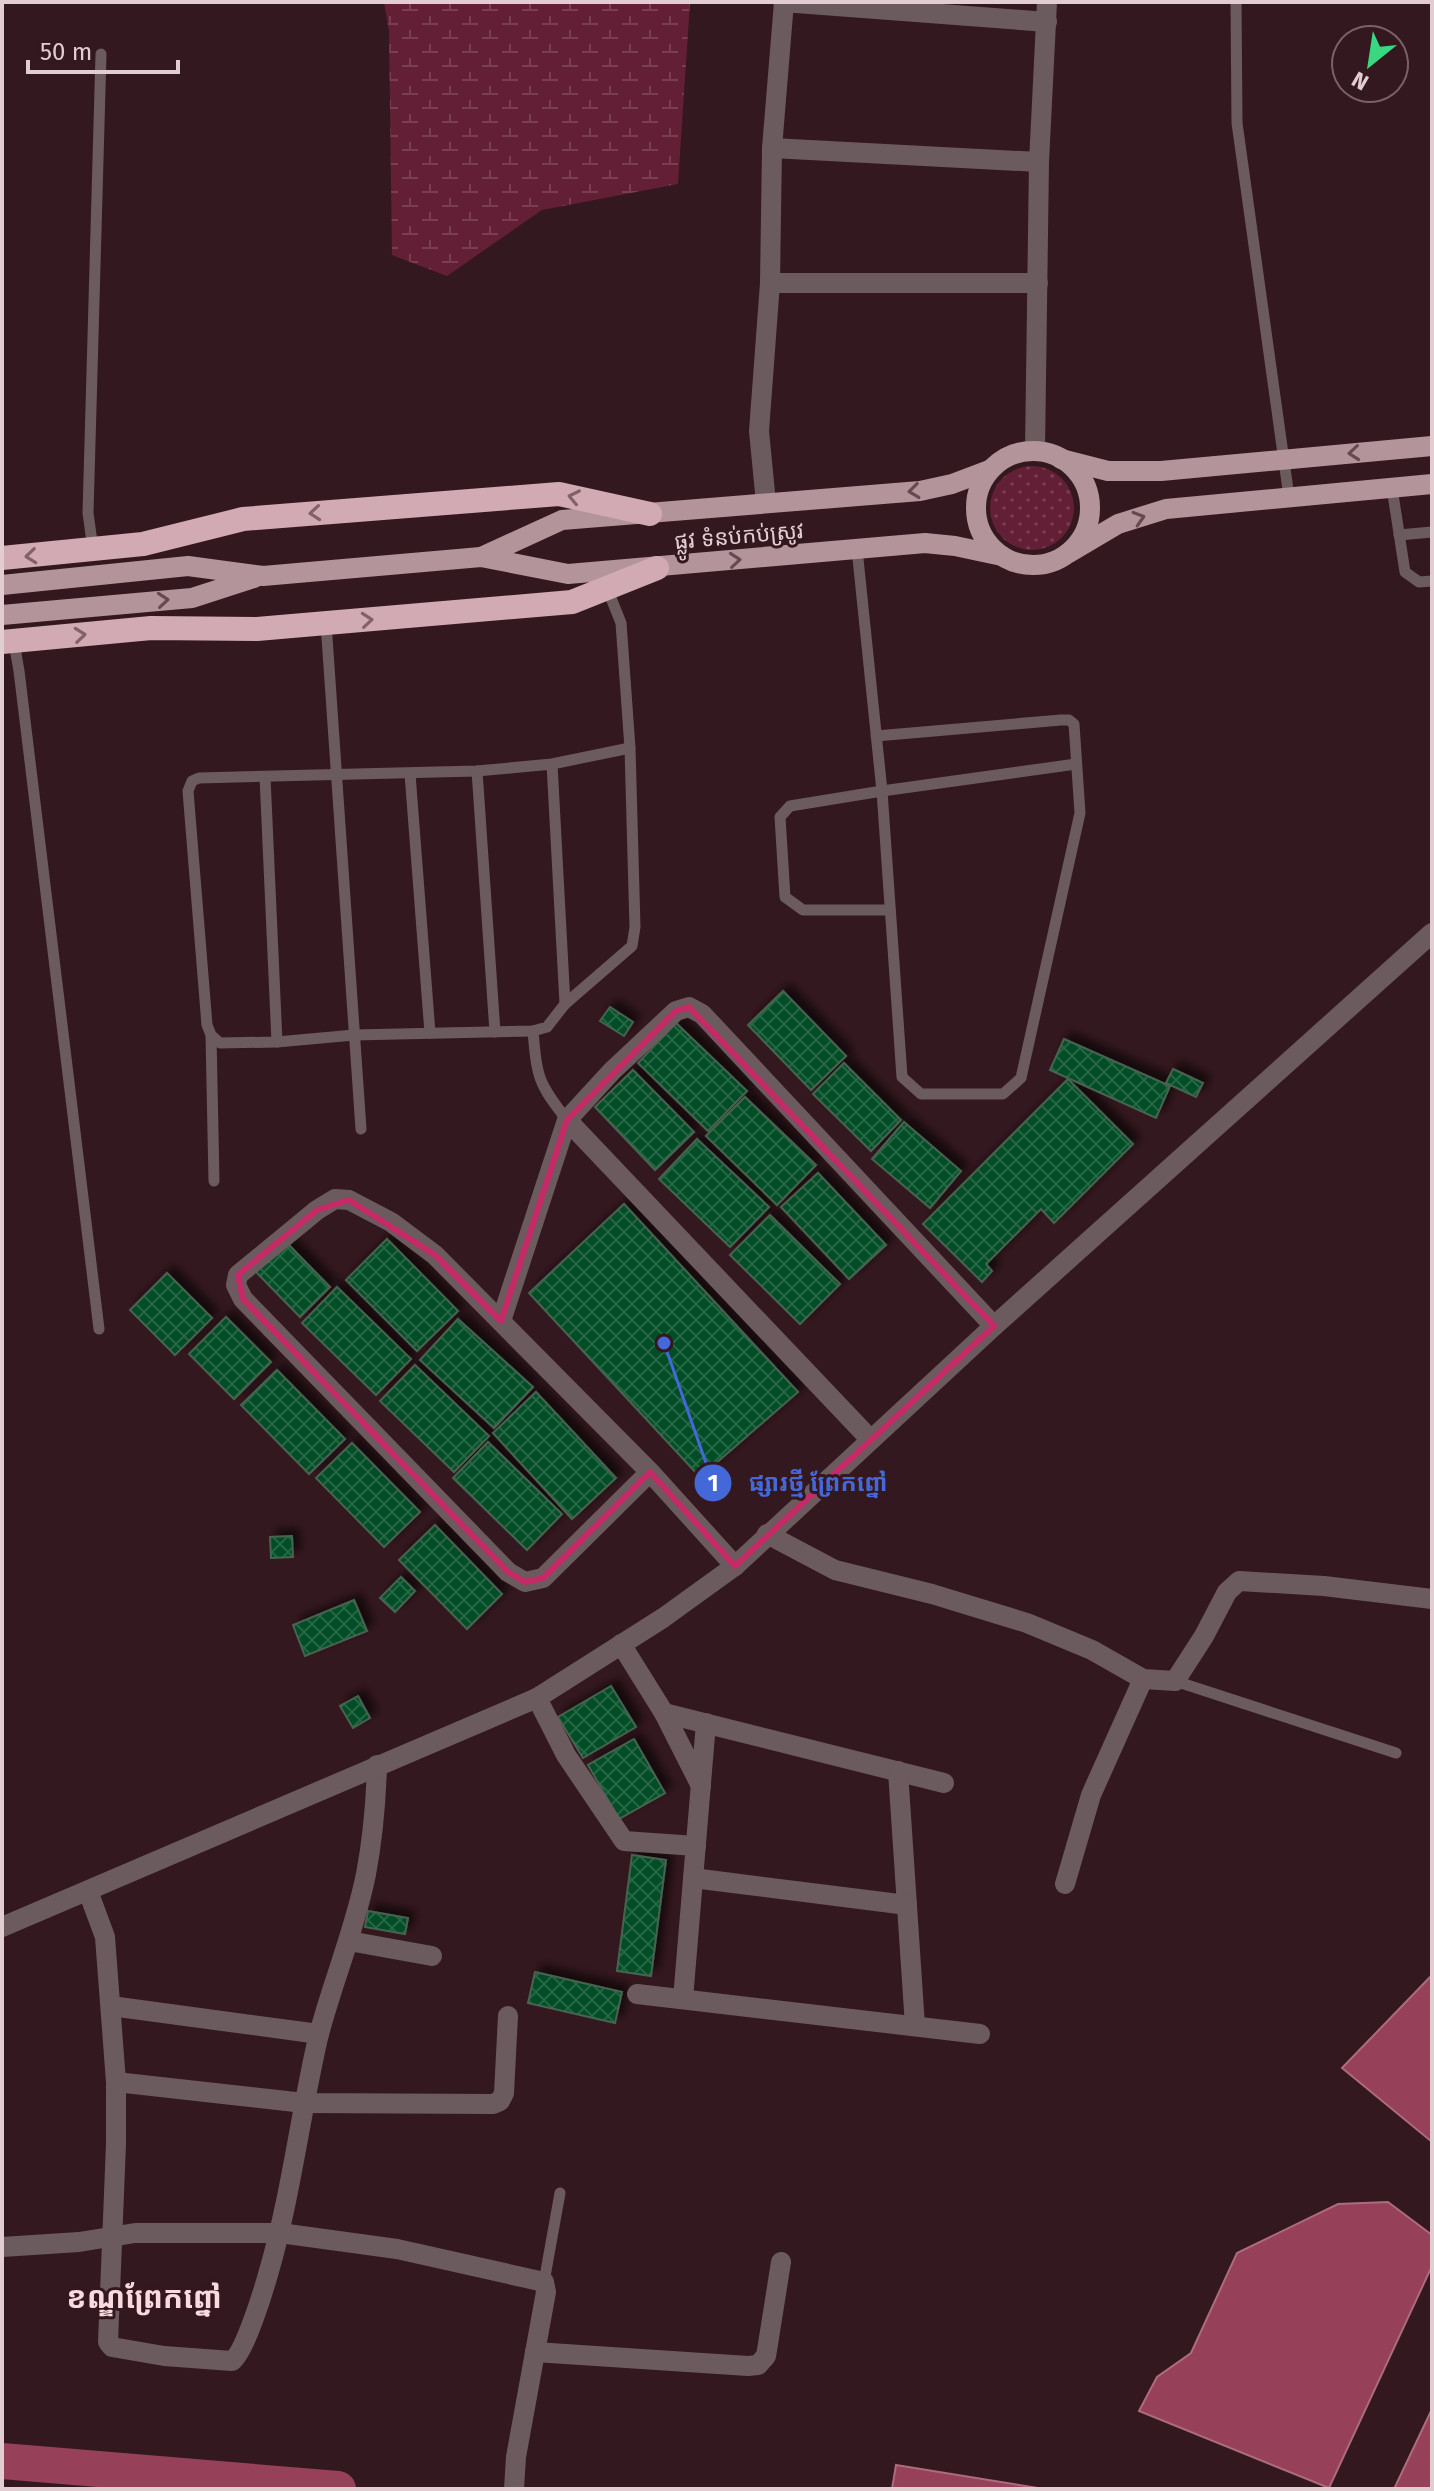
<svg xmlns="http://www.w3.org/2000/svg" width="1434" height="2491" viewBox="0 0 1434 2491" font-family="'Fira Sans','Noto Sans Khmer',sans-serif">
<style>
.grass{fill:url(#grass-dots)}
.wetland{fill:url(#wetland-marsh)}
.water{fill:#96405a;stroke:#ad6b7e;stroke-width:2}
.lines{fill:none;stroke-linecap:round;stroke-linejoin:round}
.river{stroke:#96405a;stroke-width:36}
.building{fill:url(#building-cross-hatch);stroke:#476450;stroke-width:2;filter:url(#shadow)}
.lane{stroke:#6b5b5e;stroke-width:11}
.street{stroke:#6b5b5e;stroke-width:20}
.primary{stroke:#b4949b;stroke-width:20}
.highway{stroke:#d1aab3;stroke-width:24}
.oneway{stroke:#674a51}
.oneway2{stroke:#826169}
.marked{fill:none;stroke:#c52a67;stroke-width:6;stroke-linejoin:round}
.labels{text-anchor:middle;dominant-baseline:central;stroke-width:6;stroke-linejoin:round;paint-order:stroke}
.street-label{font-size:22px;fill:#e2ced2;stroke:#34181f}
.district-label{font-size:30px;font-weight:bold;fill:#fad9e0;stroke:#34181f}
.leader{fill:none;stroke:#4468d7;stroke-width:3}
.callout-dot{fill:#4468d7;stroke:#34181f;stroke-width:3}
.mark-label{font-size:24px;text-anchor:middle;font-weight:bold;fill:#fff}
.callout-label{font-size:24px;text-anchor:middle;font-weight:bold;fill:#4468d7;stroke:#34181f;stroke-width:6;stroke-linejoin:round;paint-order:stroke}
</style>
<defs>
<pattern id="grass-dots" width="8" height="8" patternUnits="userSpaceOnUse" patternTransform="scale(2)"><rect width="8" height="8" fill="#631f35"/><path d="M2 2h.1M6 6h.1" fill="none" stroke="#793e51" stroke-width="1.8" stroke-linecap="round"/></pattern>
<pattern id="wetland-marsh" width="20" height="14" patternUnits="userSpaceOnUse" patternTransform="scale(2)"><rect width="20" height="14" fill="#631f35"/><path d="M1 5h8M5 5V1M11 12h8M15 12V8" fill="none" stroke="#793e51"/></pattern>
<pattern id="building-cross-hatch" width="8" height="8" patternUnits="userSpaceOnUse" patternTransform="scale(2)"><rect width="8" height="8" fill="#004e27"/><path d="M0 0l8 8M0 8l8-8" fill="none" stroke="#256645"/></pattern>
<filter id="shadow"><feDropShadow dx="7" dy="-7" stdDeviation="4" flood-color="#0009"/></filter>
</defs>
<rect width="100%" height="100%" fill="#34181f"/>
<circle class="grass" cx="1032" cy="508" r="42"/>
<polygon class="wetland" points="384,2 690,2 678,184 542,210 447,276 392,255 389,31"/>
<g class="water">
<polygon points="1432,1975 1432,2142 1342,2068"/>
<polygon points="1388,2202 1432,2235 1432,2266 1329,2488 1139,2411 1157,2377 1191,2353 1237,2253 1338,2204"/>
<polygon points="1432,2409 1432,2489 1394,2489"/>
<polygon points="896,2465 1044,2489 892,2489"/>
</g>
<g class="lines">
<polyline class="river" points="2,2461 338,2489"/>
</g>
<g class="building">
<polygon points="783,991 846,1056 811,1090 748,1025"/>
<polygon points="610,1007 633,1022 624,1036 600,1021"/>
<polygon points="676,1023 747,1091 708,1131 638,1063"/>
<polygon points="1064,1039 1170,1086 1156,1118 1050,1070"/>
<polygon points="844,1063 901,1120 871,1151 813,1094"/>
<polygon points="1173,1069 1203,1083 1196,1097 1166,1083"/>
<polygon points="633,1070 694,1132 655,1170 595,1107"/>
<polygon points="1068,1079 1133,1144 1054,1223 1041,1209 986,1264 992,1271 982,1282 923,1224"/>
<polygon points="745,1097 816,1165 777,1205 706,1136"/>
<polygon points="904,1122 961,1171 930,1208 872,1159"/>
<polygon points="697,1139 769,1207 730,1247 659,1179"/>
<polygon points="818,1173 886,1245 849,1279 781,1207"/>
<polygon points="624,1204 798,1392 700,1477 529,1293"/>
<polygon points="770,1215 840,1284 800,1324 730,1255"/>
<polygon points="387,1239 458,1311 417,1351 346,1280"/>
<polygon points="286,1242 330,1287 300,1317 256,1272"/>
<polygon points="167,1273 212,1318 175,1355 130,1310"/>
<polygon points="337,1287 411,1359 376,1395 302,1323"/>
<polygon points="226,1317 271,1362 234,1399 189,1354"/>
<polygon points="458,1319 533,1387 494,1428 420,1360"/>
<polygon points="415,1365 489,1436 454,1472 380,1401"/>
<polygon points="277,1370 345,1439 309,1474 241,1405"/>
<polygon points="536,1392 616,1478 572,1519 493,1433"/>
<polygon points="488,1442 562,1514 527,1550 453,1478"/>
<polygon points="352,1443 420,1512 384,1547 316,1478"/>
<polygon points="435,1525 502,1594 467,1629 399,1560"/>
<polygon points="292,1536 293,1557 271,1558 270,1537"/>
<polygon points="401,1577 415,1591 395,1612 380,1598"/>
<polygon points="354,1600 367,1631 305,1656 293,1625"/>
<polygon points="611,1686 636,1727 583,1758 558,1717"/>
<polygon points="358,1696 370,1718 353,1728 340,1706"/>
<polygon points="634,1739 665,1793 619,1819 588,1765"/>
<polygon points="632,1855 666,1860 651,1976 617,1971"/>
<polygon points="368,1911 408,1918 405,1934 365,1927"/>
<polygon points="535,1972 622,1992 615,2023 528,2003"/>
</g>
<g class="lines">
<g class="lane">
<polyline points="1236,2 1237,123 1289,497"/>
<polyline points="1392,488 1405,572 1419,582 1432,581"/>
<polyline points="1399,535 1432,532"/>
<polyline points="93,549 88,513 101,54"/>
<polyline points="857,549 882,791 902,1077 921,1094 1003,1094 1021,1078 1080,813 1074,724 1069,720 1061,720 876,736"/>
<polyline points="326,623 361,1129"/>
<polyline points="14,642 19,671 99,1329"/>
<polyline points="552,764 565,1004 547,1027 533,1031 354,1035 277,1042 220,1043 211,1035 207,1025 188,791 192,781 199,778 477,771 552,764 630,748"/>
<polyline points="477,771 495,1032"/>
<polyline points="410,774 430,1033"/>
<polyline points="265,777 277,1042"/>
<polyline points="890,910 803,910 785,897 780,817 790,806 882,791 1076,764"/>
<polyline points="565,1004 632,946 635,927 630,748 621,623 607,588"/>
<path d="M533 1031C537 1078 538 1083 567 1120"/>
<polyline points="211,1035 214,1181"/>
<polyline points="1175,1681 1396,1753"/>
<polyline points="544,2282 560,2193"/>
</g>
<g class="street">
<polyline points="783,2 1047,22"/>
<polyline points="772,148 1039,162"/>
<polyline points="770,283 1038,283"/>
<polyline points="1035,451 1039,162 1047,2"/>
<polyline points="766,503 759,431 770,283 772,148 784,2"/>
<polyline points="567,1120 870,1439"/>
<polyline points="501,1321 567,1120 612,1071 676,1011 689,1007 702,1014 994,1326"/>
<polyline points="650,1472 543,1578 525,1582 508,1572 243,1299 236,1285 238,1275 317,1210 335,1199 349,1200 391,1222 435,1255 650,1472 735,1566"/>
<polyline points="767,1534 835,1570 932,1594 1027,1623 1092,1650 1143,1679 1175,1681 1204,1636 1227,1592 1239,1581 1324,1586 1432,1599"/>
<polyline points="621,1644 664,1713 944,1783"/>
<polyline points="537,1698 566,1755 624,1841 696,1846"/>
<polyline points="664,1713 701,1786"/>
<polyline points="898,1771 915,2026"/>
<polyline points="693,1878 907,1905"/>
<polyline points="1065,1884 1091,1795 1143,1679"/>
<path d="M88 1891 105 1937 116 2082V2144L108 2342 112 2347 164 2356 232 2361C245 2352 264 2289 269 2271 291 2195 300 2116 318 2038 332 1983 355 1930 366 1874 373 1837 376 1802 377 1765"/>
<polyline points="2,1927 537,1698 663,1618 735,1566 994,1326 1432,933"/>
<polyline points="349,1941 432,1956"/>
<polyline points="637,1994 980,2034"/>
<polyline points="683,1999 706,1723"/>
<polyline points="111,2006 319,2034"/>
<polyline points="116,2082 304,2103 493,2104 500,2101 504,2093 508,2016"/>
<polyline points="2,2247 79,2242 135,2233 280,2233 397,2249 544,2282 546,2292 516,2457 514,2489"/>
<polyline points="535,2352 748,2366 758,2365 766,2356 768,2344 781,2262"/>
</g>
<g class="primary">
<circle cx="1033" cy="508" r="57"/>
<polyline points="1061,459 1108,471 1161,471 1432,446"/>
<polyline points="1069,553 1118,524 1166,509 1432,484"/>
<polyline points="481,557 562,520 920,491 952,484 989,470"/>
<polyline points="2,585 188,566 263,576 481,557 568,574 925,543 955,546 1002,556"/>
<polyline points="2,615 192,598 254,578"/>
</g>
<g class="highway">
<polyline points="2,558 143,544 243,519 559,494 650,514"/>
<polyline points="2,642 151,628 257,629 572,602 657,568"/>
</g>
</g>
<defs><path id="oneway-chevron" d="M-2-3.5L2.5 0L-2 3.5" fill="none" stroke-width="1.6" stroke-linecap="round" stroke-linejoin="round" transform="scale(2)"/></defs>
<g class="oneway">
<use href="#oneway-chevron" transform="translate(1354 453) rotate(175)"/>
<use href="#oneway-chevron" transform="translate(914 491) rotate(173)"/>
<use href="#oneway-chevron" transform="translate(1139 518) rotate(-17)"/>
<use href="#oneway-chevron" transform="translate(735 560) rotate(-5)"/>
<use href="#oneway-chevron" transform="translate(163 600) rotate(-5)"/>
</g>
<g class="oneway2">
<use href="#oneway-chevron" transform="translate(574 497) rotate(-168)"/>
<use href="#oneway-chevron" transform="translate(315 513) rotate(175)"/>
<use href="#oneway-chevron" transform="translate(31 556) rotate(174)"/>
<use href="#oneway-chevron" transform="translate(367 620) rotate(-5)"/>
<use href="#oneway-chevron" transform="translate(80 635) rotate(-6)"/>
</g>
<path class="marked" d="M689 1007 994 1326 735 1566 650 1472 543 1578 525 1582 508 1572 243 1299 238 1275 317 1210 349 1200 435 1255 501 1321 567 1120 676 1011Z"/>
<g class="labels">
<g class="street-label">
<text transform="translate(739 536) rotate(-5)">ផ្លូវ ទំនប់កប់ស្រូវ</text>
</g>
<g class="district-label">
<text x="144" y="2298">ខណ្ឌព្រែកព្នៅ</text>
</g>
</g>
<path class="leader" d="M664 1343L713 1483"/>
<g class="callout-dot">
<circle cx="664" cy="1343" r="8"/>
<circle cx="713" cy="1483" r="20"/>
</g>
<g class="mark-label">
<text x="713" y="1491">1</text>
</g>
<g class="callout-label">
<text x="818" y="1491">ផ្សារថ្មី ព្រែកព្នៅ</text>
</g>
<rect width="1434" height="2491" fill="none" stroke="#e2ced2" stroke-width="8"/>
<g transform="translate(1370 64) rotate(210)"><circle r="38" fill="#34181f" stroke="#7a6167" stroke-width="2"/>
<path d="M0-6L14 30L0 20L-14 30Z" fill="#38d880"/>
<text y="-12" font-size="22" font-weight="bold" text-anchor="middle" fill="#e2ced2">N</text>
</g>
<path d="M28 60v12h150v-12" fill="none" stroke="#e2ced2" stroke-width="4"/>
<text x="40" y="60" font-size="24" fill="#e2ced2" stroke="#34181f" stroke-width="6" paint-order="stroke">50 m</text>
</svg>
